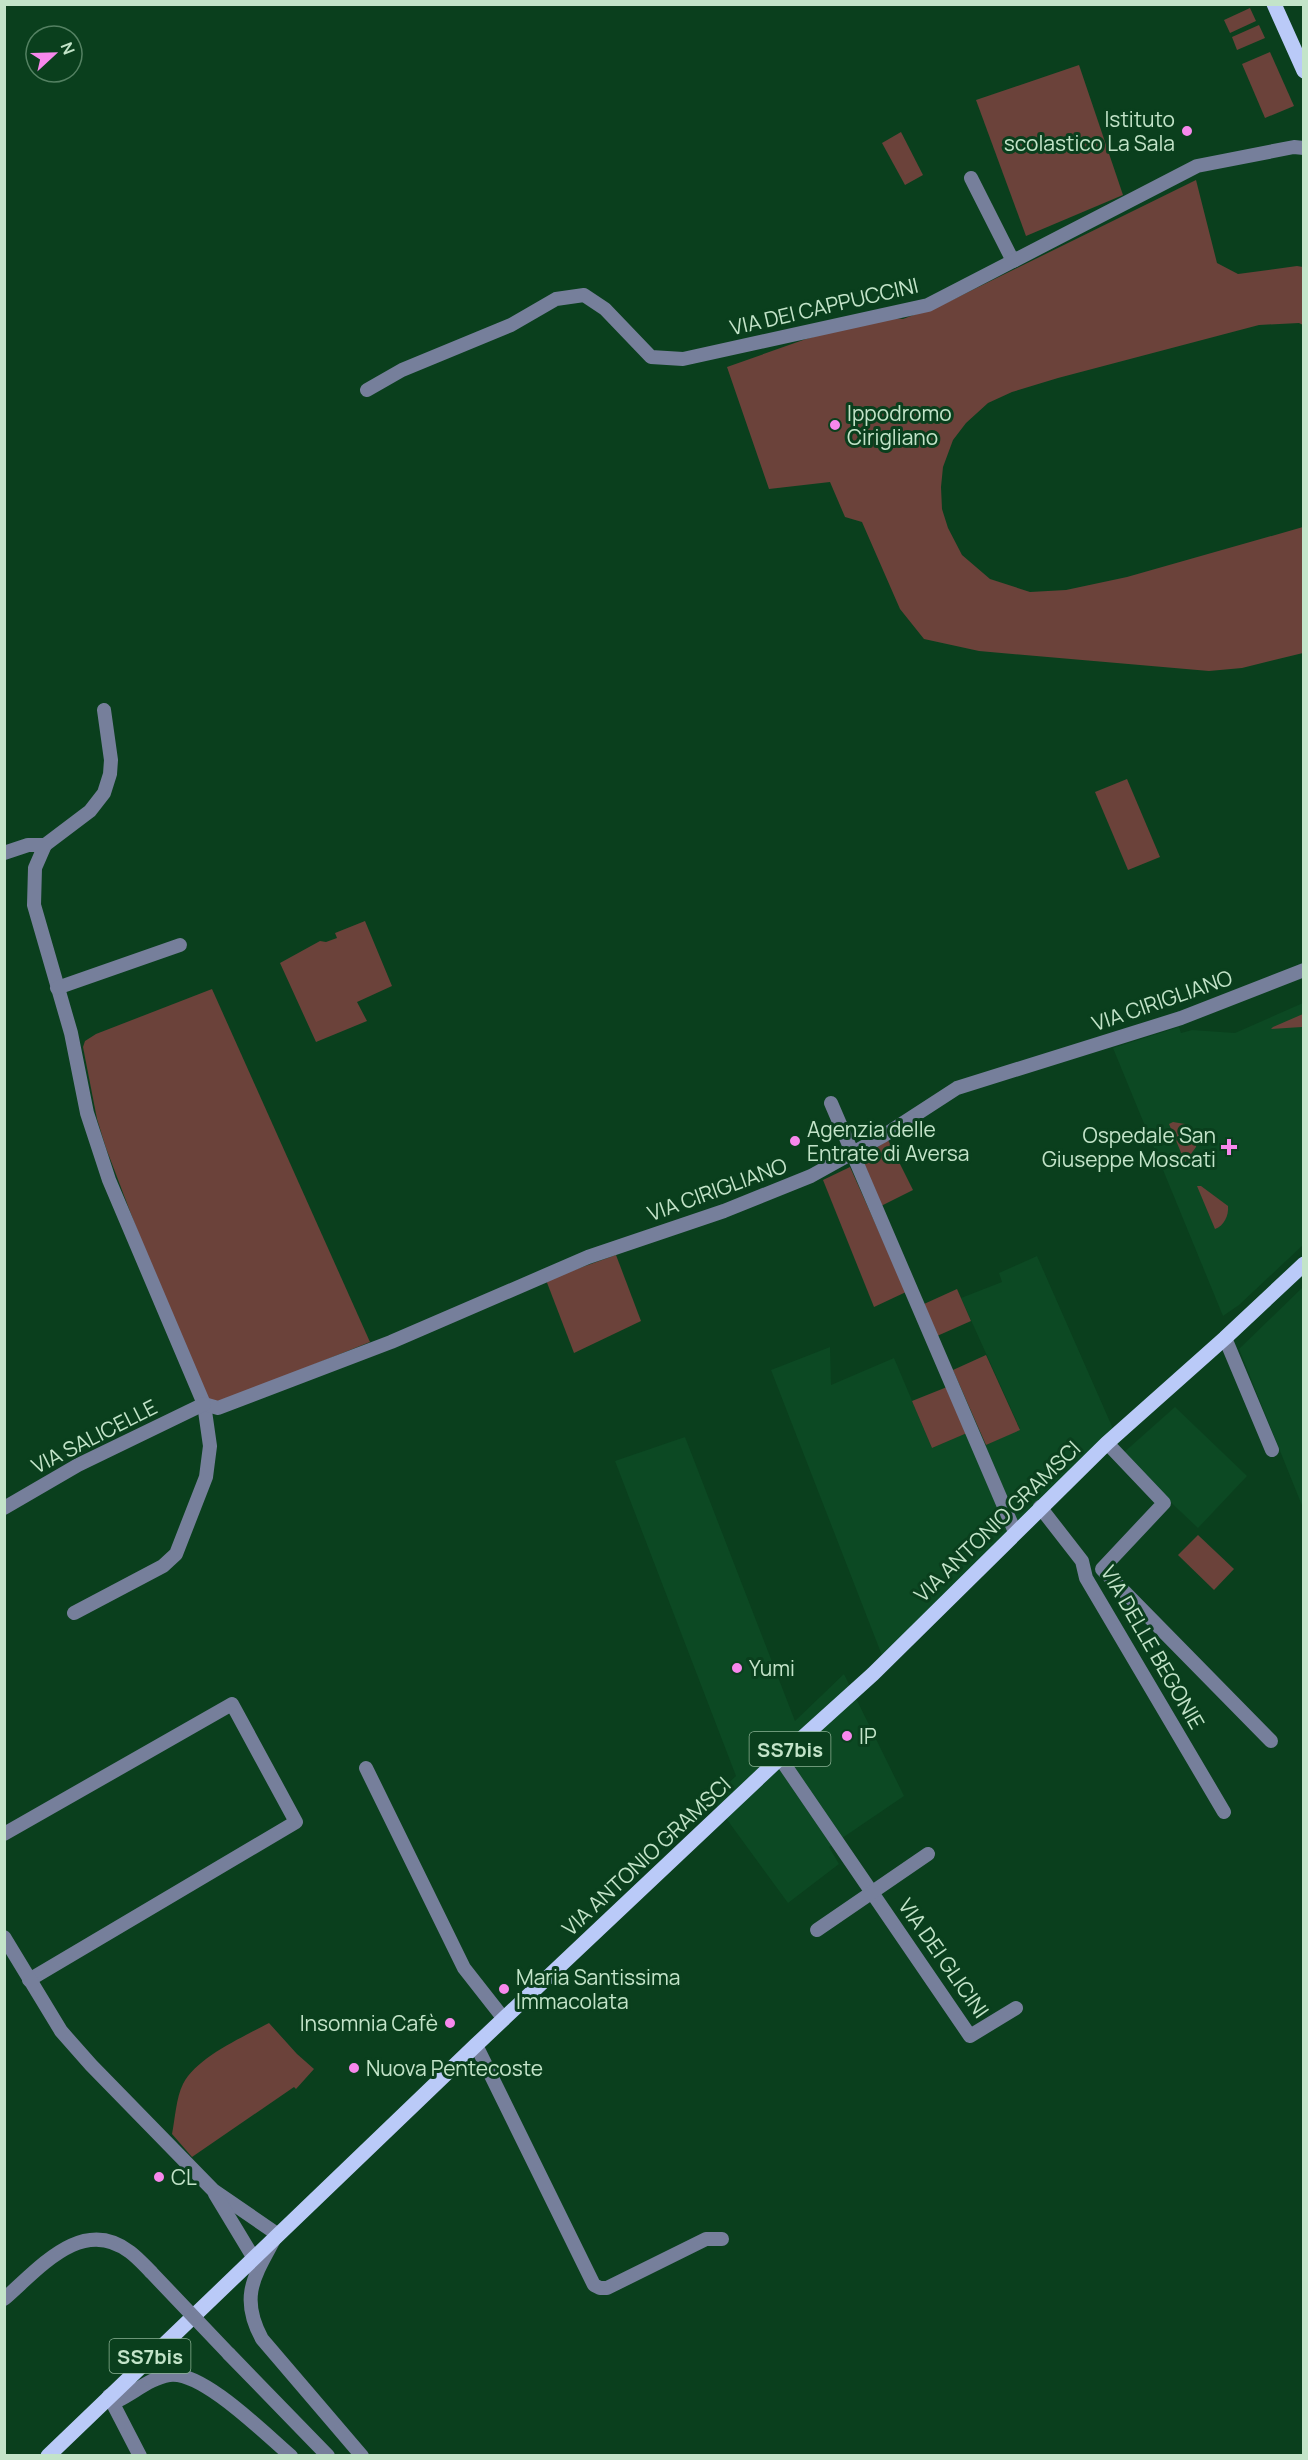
<svg xmlns="http://www.w3.org/2000/svg" width="1308" height="2460" viewBox="0 0 1308 2460" font-family="Manrope,sans-serif">
<style>
.built{fill:#0c4923}
.green{fill:#6b423a}
.lines{fill:none;stroke-linecap:round;stroke-linejoin:round}
.minor{stroke:#767f9b;stroke-width:14}
.major{stroke:#bacaf8;stroke-width:15}
.minor-bridge{stroke:#767f9b;stroke-width:14}
.poi-dot{fill:#f788ec;stroke:#0a3f1d;stroke-width:2}
.labels{text-anchor:middle;dominant-baseline:central;stroke-width:6;stroke-linejoin:round;paint-order:stroke}
.shield{fill:#0a3f1d;stroke:#8cb295;stroke-width:1.5}
.shield-label{font-size:20px;font-weight:bold;fill:#c3e4c9}
.poi-label{font-size:21px;fill:#c3e4c9;stroke:#0a3f1d;text-anchor:start}
.street-label{font-size:21px;fill:#c3e4c9;stroke:#0a3f1d}
</style>
<rect width="100%" height="100%" fill="#0a3f1d"/>
<g class="built">
<polygon points="1303,1003 1303,1245 1239,1305 1223,1316 1113,1048 1179,1027 1181,1033 1192,1030 1235,1033"/>
<polygon points="1037,1256 1114,1431 883,1658 771,1370 830,1347 831,1385 894,1358 932,1448 978,1428 986,1445 1020,1429 961,1298 1002,1282 999,1273"/>
<polygon points="1303,1287 1303,1508 1239,1349"/>
<polygon points="1175,1407 1247,1476 1198,1528 1121,1455"/>
<polygon points="685,1437 795,1721 844,1674 904,1796 829,1847 839,1864 788,1903 712,1799 736,1776 615,1461"/>
</g>
<g class="green">
<polygon points="1250,8 1256,21 1230,33 1224,20"/>
<polygon points="1259,25 1265,38 1237,50 1232,37"/>
<polygon points="1270,52 1294,106 1265,118 1242,64"/>
<polygon points="1079,65 1123,195 1026,236 976,100"/>
<polygon points="901,132 923,175 905,185 882,143"/>
<polygon points="1196,180 1217,263 1238,274 1297,266 1303,267 1303,325 1299,323 1259,325 1058,378 1012,392 988,403 966,423 953,440 943,467 941,487 942,509 948,528 962,555 990,579 1030,592 1066,590 1127,577 1303,527 1303,653 1242,668 1209,671 979,651 924,639 900,609 862,522 845,517 830,482 769,489 727,367 806,339 883,317 903,319 948,302"/>
<polygon points="1127,779 1160,857 1128,870 1095,792"/>
<polygon points="365,921 392,986 357,1002 367,1021 316,1042 280,963 320,941 326,942 337,938 335,933"/>
<polygon points="212,989 370,1342 220,1402 209,1400 139,1235 106,1148 97,1119 83,1047 85,1041 96,1034"/>
<polygon points="1303,1014 1302,1027 1271,1029 1273,1027"/>
<polygon points="1173,1122 1185,1124 1198,1134 1196,1147 1185,1162 1169,1124"/>
<polygon points="888,1140 913,1190 881,1206 861,1158"/>
<polygon points="850,1167 906,1292 874,1307 823,1180"/>
<path d="M1197 1186H1201L1228 1206C1229 1215 1224 1226 1215 1229Z"/>
<polygon points="616,1255 641,1321 574,1353 546,1280"/>
<polygon points="957,1289 971,1321 937,1336 924,1304"/>
<polygon points="986,1355 1020,1430 986,1445 953,1370"/>
<polygon points="947,1387 967,1433 932,1448 912,1401"/>
<polygon points="1198,1535 1234,1569 1214,1590 1178,1555"/>
<path d="M269 2023 297 2054 314 2069 296 2089 294 2087 192 2157 172 2134C175 2119 176 2098 183 2084 197 2057 243 2037 269 2023Z"/>
</g>
<g class="lines">
<g class="minor">
<polyline points="971,178 1013,261"/>
<polyline points="367,390 402,370 511,325 556,299 584,295 605,309 651,357 683,359 928,305 1197,166 1294,147 1304,148"/>
<polyline points="45,845 35,868 34,905 71,1033 87,1113 109,1180 204,1404 210,1446 206,1477 176,1554 163,1566 74,1613"/>
<polyline points="4,853 28,845 45,845 90,811 104,793 110,774 111,760 104,710"/>
<polyline points="57,988 180,945"/>
<polyline points="831,1103 1015,1532"/>
<polyline points="1225,1338 1272,1450"/>
<polyline points="204,1404 218,1408 391,1342 588,1257 724,1211 811,1176 883,1136 957,1088 1181,1018 1304,970"/>
<polyline points="1107,1443 1164,1503 1102,1569 1271,1741"/>
<polyline points="1040,1507 1082,1561 1086,1578 1224,1812"/>
<polyline points="4,1508 78,1465 204,1404"/>
<polyline points="780,1758 970,2036 1016,2008"/>
<polyline points="366,1768 464,1968 504,2019"/>
<polyline points="4,1834 232,1704 296,1822 29,1980"/>
<polyline points="817,1930 928,1854"/>
<path d="M4 1937 61 2031 91 2065 213 2190 277 2234C256 2274 238 2295 262 2339L362 2456"/>
<polyline points="476,2045 594,2285 600,2288 607,2288 706,2239 722,2239"/>
<polyline points="215,2194 253,2257"/>
<path d="M4 2299C39 2269 82 2215 130 2252 138 2258 144 2265 151 2272"/>
<polyline points="229,2354 328,2456"/>
<path d="M109 2396 119 2400C135 2392 151 2378 169 2375 202 2370 265 2434 291 2456"/>
<polyline points="109,2396 140,2456"/>
</g>
<g class="major">
<polyline points="1274,4 1304,71"/>
<polyline points="48,2456 476,2045 780,1758 873,1674 1107,1443 1225,1338 1304,1264"/>
</g>
<polyline class="minor-bridge" points="151,2272 229,2354"/>
</g>
<g class="poi-dot">
<circle cx="1187" cy="131" r="6"/>
<circle cx="835" cy="425" r="6"/>
<circle cx="795" cy="1141" r="6"/>
<path d="M1226 1138h6v6h6v6h-6v6h-6v-6h-6v-6h6z"/>
<circle cx="737" cy="1668" r="6"/>
<circle cx="847" cy="1736" r="6"/>
<circle cx="504" cy="1989" r="6"/>
<circle cx="450" cy="2023" r="6"/>
<circle cx="354" cy="2068" r="6"/>
<circle cx="159" cy="2177" r="6"/>
</g>
<g class="labels">
<g class="shield">
<rect x="749.5" y="1732" width="81" height="34" rx="4.5"/>
<rect x="109.5" y="2339" width="81" height="34" rx="4.5"/>
</g>
<g class="shield-label">
<text x="790" y="1749">SS7bis</text>
<text x="150" y="2356">SS7bis</text>
</g>
<g class="poi-label">
<text x="1175" y="119" text-anchor="end">Istituto<tspan x="1175" dy="24">scolastico La Sala</tspan></text>
<text x="847" y="413">Ippodromo<tspan x="847" dy="24">Cirigliano</tspan></text>
<text x="807" y="1129">Agenzia delle<tspan x="807" dy="24">Entrate di Aversa</tspan></text>
<text x="1216" y="1135" text-anchor="end">Ospedale San<tspan x="1216" dy="24">Giuseppe Moscati</tspan></text>
<text x="749" y="1668">Yumi</text>
<text x="859" y="1736">IP</text>
<text x="516" y="1977">Maria Santissima<tspan x="516" dy="24">Immacolata</tspan></text>
<text x="438" y="2023" text-anchor="end">Insomnia Cafè</text>
<text x="366" y="2068">Nuova Pentecoste</text>
<text x="171" y="2177">CL</text>
</g>
<g class="street-label">
<text transform="translate(824 306) rotate(-13)">VIA DEI CAPPUCCINI</text>
<text transform="translate(1162 1000) rotate(-19)">VIA CIRIGLIANO</text>
<text transform="translate(717 1189) rotate(-20)">VIA CIRIGLIANO</text>
<text transform="translate(94 1436) rotate(-27)">VIA SALICELLE</text>
<text transform="translate(997 1521) rotate(-44)">VIA ANTONIO GRAMSCI</text>
<text transform="translate(1153 1647) rotate(60)">VIA DELLE BEGONIE</text>
<text transform="translate(646 1856) rotate(-43)">VIA ANTONIO GRAMSCI</text>
<text transform="translate(944 1958) rotate(55)">VIA DEI GLICINI</text>
</g>
</g>
<rect width="1308" height="2460" fill="none" stroke="#c3e4c9" stroke-width="12"/>
<g transform="translate(54 54) rotate(68)"><circle r="28" fill="#0a3f1d" stroke="#548162" stroke-width="1.5"/>
<path d="M0-4.5L10 22L0 15L-10 22Z" fill="#f788ec"/>
<text y="-9" font-size="16" font-weight="bold" text-anchor="middle" fill="#c3e4c9">N</text>
</g>
</svg>
